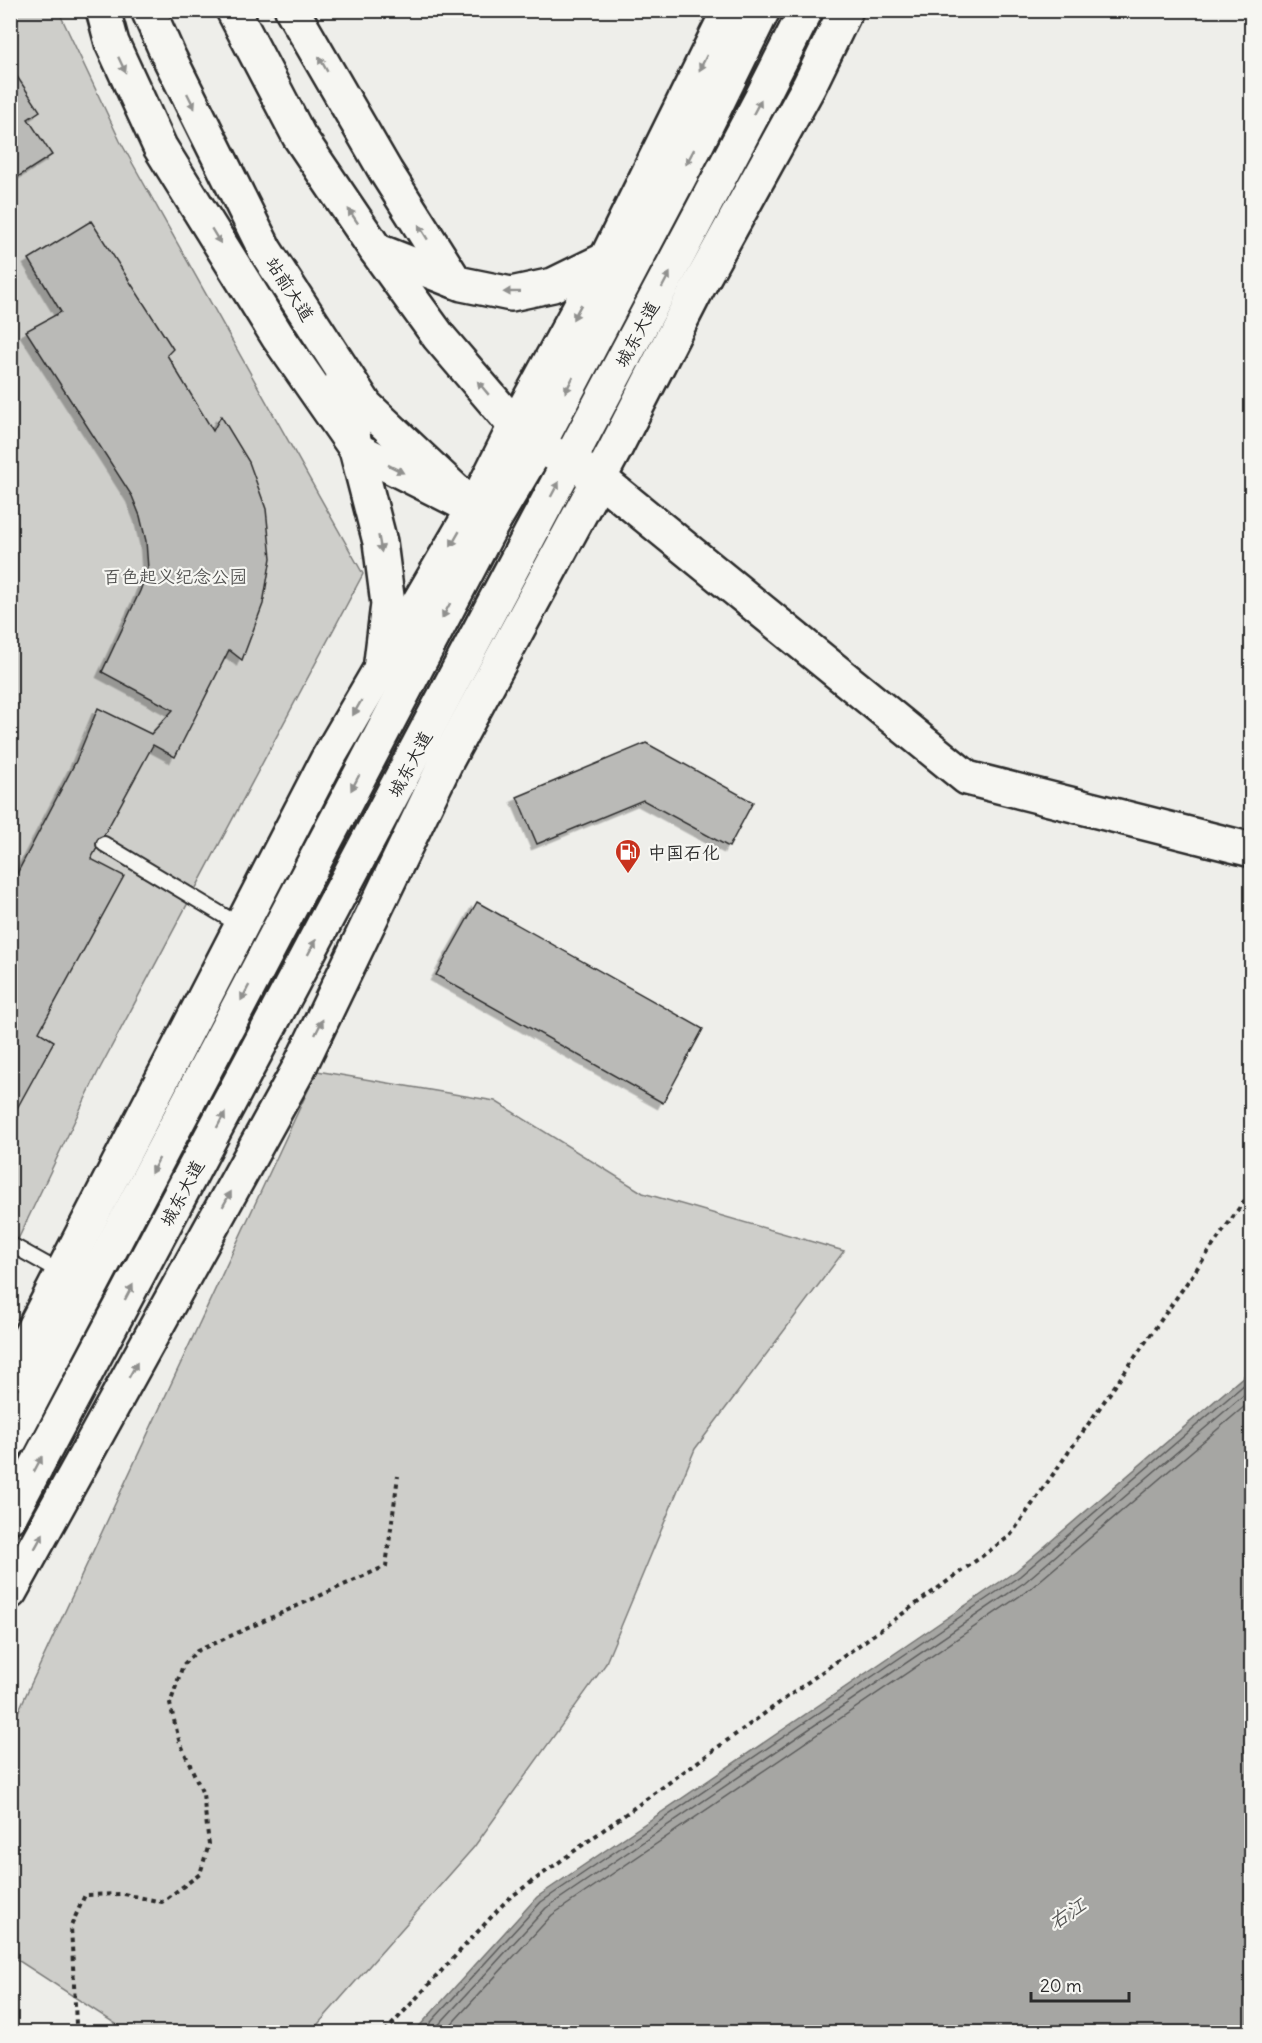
<svg xmlns="http://www.w3.org/2000/svg" width="1262" height="2043" viewBox="0 0 1262 2043" font-family="Delius,'LXGW WenKai TC',sans-serif">
<style>
.green{fill:#cececa;stroke:#7c7c7a;stroke-width:1.5}
.water{fill:#a6a6a3;stroke:#757573;stroke-width:1.5}
.lines{fill:none;stroke-linecap:round;stroke-linejoin:round}
.shore{stroke:#5c5c5b;stroke-width:1.5}
.building{fill:#babab7;stroke:#2b2b2b;stroke-width:1.5;filter:url(#shadow)}
.service-casing{stroke:#2b2b2b;stroke-width:18}
.tertiary-casing{stroke:#2b2b2b;stroke-width:38}
.secondary-casing{stroke:#2b2b2b;stroke-width:38}
.primary-casing{stroke:#2b2b2b;stroke-width:38}
.path{stroke:#2b2b2b;stroke-width:4;stroke-dasharray:4.5 4.5;stroke-linecap:butt}
.service{stroke:#f6f6f2;stroke-width:14}
.tertiary{stroke:#f6f6f2;stroke-width:33}
.secondary{stroke:#f6f6f2;stroke-width:33}
.primary{stroke:#f6f6f2;stroke-width:33}
.oneway{fill:#90908e}
.labels{text-anchor:middle;dominant-baseline:central;stroke-width:4.5;stroke-linejoin:round;paint-order:stroke}
.street-label{font-size:18px;fill:#2b2b2b;stroke:#f6f6f2}
.park-label{font-size:18px;fill:#545453;stroke:#f6f6f2}
.poi-label{font-size:18px;fill:#2b2b2b;stroke:#f6f6f2;text-anchor:start}
.water-label{font-size:20px;font-style:italic;fill:#565655;stroke:#f6f6f2}
</style>
<defs>
<filter id="shadow"><feDropShadow dx="-5.5" dy="5.5" stdDeviation="0" flood-color="#0004"/></filter>
</defs>
<rect width="100%" height="100%" fill="#eeeeea"/>
<filter id="ink" filterUnits="userSpaceOnUse"><feTurbulence type="fractalNoise" baseFrequency=".0167" numOctaves="2"/><feDisplacementMap in="SourceGraphic" scale="12" xChannelSelector="R" yChannelSelector="G"/><feConvolveMatrix kernelMatrix="1 2 1 2 8 2 1 2 1" color-interpolation-filters="sRGB"/></filter>
<g filter="url(#ink)">
<g class="green">
<polygon points="58,10 120,141 363,574 98,1072 11,1254 10,11"/>
<polygon points="317,1071 495,1101 643,1193 844,1251 695,1449 605,1665 474,1847 311,2032 128,2032 13,1957 10,1949 11,1727"/>
</g>
<polygon class="water" points="1251,1370 1251,2032 414,2032 537,1897 1016,1571"/>
<g class="lines">
<g class="shore">
<polyline points="422,2032 541,1902 1020,1576 1252,1378"/>
<polyline points="432,2032 546,1908 1025,1582 1252,1388"/>
<polyline points="444,2032 552,1915 1030,1589 1252,1400"/>
</g>
</g>
<g class="building">
<polygon points="10,66 40,111 28,119 52,155 10,182"/>
<polygon points="91,221 173,349 167,355 213,431 221,416 249,462 266,509 271,558 263,604 242,660 229,650 175,757 153,745 91,859 124,876 39,1032 54,1041 10,1121 10,887 76,761 98,708 151,734 173,710 102,672 140,591 148,569 146,541 140,516 132,496 26,331 61,312 29,259"/>
<polygon points="646,743 753,802 729,847 643,800 537,844 517,797"/>
<polygon points="477,902 703,1029 663,1103 436,975"/>
</g>
<g class="lines">
<defs>
<g id="service">
<polyline points="104,844 241,926"/>
<polyline points="10,1244 62,1273"/>
</g>
<g id="tertiary">
<polyline points="103,10 112,43 160,147 278,337 356,449 463,503"/>
<polyline points="292,10 386,172 455,281"/>
<polyline points="10,1374 327,760 474,508 515,426 606,259 729,10"/>
<polyline points="10,1592 298,1070 446,762 614,451 695,293 809,86 846,10"/>
</g>
<polyline id="secondary" points="543,448 599,478 967,778 1252,850"/>
<g id="primary">
<polyline points="148,10 168,55 265,250 366,406 474,508 493,522"/>
<polyline points="233,10 299,136 376,250 439,337 515,426 538,446"/>
<polyline points="376,250 462,284 511,294 553,285 606,259"/>
<polyline points="342,381 356,449 380,542 388,604 380,670"/>
<polyline points="10,1441 493,522 538,446 696,146 763,10"/>
<polyline points="10,1516 761,99 806,10"/>
</g>
</defs>
<use href="#service" class="service-casing"/>
<use href="#tertiary" class="tertiary-casing"/>
<use href="#secondary" class="secondary-casing"/>
<use href="#primary" class="primary-casing"/>
<g class="path">
<polyline points="80,2032 76,2024 71,1926 85,1895 124,1894 162,1902 200,1874 209,1844 203,1794 179,1740 170,1704 183,1665 197,1651 386,1566 398,1476"/>
<polyline points="385,2032 508,1899 1010,1536 1249,1194"/>
</g>
<use href="#service" class="service"/>
<use href="#tertiary" class="tertiary"/>
<use href="#secondary" class="secondary"/>
<use href="#primary" class="primary"/>
</g>
<defs><path id="oneway-solid" d="M-6-.8H1V-3.2L6.5 0L1 3.2V.8H-6Z" transform="scale(1.5)"/></defs>
<g class="oneway">
<use href="#oneway-solid" transform="translate(703 63) rotate(116)"/>
<use href="#oneway-solid" transform="translate(323 64) rotate(-120)"/>
<use href="#oneway-solid" transform="translate(122 65) rotate(65)"/>
<use href="#oneway-solid" transform="translate(191 101) rotate(64)"/>
<use href="#oneway-solid" transform="translate(757 107) rotate(-62)"/>
<use href="#oneway-solid" transform="translate(690 157) rotate(118)"/>
<use href="#oneway-solid" transform="translate(353 216) rotate(-124)"/>
<use href="#oneway-solid" transform="translate(423 232) rotate(-122)"/>
<use href="#oneway-solid" transform="translate(216 236) rotate(59)"/>
<use href="#oneway-solid" transform="translate(666 280) rotate(-62)"/>
<use href="#oneway-solid" transform="translate(512 292) rotate(179)"/>
<use href="#oneway-solid" transform="translate(577 312) rotate(119)"/>
<use href="#oneway-solid" transform="translate(569 385) rotate(117)"/>
<use href="#oneway-solid" transform="translate(483 388) rotate(-130)"/>
<use href="#oneway-solid" transform="translate(396 469) rotate(27)"/>
<use href="#oneway-solid" transform="translate(555 489) rotate(-62)"/>
<use href="#oneway-solid" transform="translate(455 539) rotate(120)"/>
<use href="#oneway-solid" transform="translate(380 544) rotate(80)"/>
<use href="#oneway-solid" transform="translate(446 611) rotate(118)"/>
<use href="#oneway-solid" transform="translate(357 708) rotate(120)"/>
<use href="#oneway-solid" transform="translate(355 783) rotate(118)"/>
<use href="#oneway-solid" transform="translate(312 947) rotate(-62)"/>
<use href="#oneway-solid" transform="translate(245 993) rotate(118)"/>
<use href="#oneway-solid" transform="translate(319 1027) rotate(-64)"/>
<use href="#oneway-solid" transform="translate(221 1120) rotate(-62)"/>
<use href="#oneway-solid" transform="translate(155 1166) rotate(118)"/>
<use href="#oneway-solid" transform="translate(227 1199) rotate(-61)"/>
<use href="#oneway-solid" transform="translate(129 1292) rotate(-62)"/>
<use href="#oneway-solid" transform="translate(133 1370) rotate(-61)"/>
<use href="#oneway-solid" transform="translate(38 1464) rotate(-62)"/>
<use href="#oneway-solid" transform="translate(39 1541) rotate(-61)"/>
</g>
</g>
<defs>
<symbol id="fuel-pin" viewBox="-11 -11 22 30"><path d="M0 17L-7.5 6A9.5 9.5 0 1 1 7.5 6Z" fill="#c8321e" stroke="#f6f6f2"/><path d="M-5.5-6h7V0h2V4h1.3V-2.5L3-4.5l.8-.8L6-3V5H2.5V1h-1V6h-7ZM-4.2-4.7v3.2H.2V-4.7Z" fill="#fff"/></symbol>
</defs>
<g fill-rule="evenodd">
<use href="#fuel-pin" x="613" y="837" width="30" height="40"/>
</g>
<g class="labels">
<g class="street-label">
<text transform="translate(290 289) rotate(57)">站前大道</text>
<text transform="translate(637 334) rotate(-62)">城东大道</text>
<text transform="translate(410 764) rotate(-62)">城东大道</text>
<text transform="translate(182 1193) rotate(-62)">城东大道</text>
</g>
<g class="park-label">
<text x="175" y="576">百色起义纪念公园</text>
</g>
<g class="poi-label">
<text x="648" y="852">中国石化</text>
</g>
<g class="water-label">
<text transform="translate(1067 1913) rotate(-33)">右江</text>
</g>
</g>
<rect width="1262" height="2043" fill="none" stroke="#f6f6f2" stroke-width="36"/>
<rect x="18" y="18" width="1226" height="2007" fill="none" stroke="#2b2b2b" stroke-width="2" filter="url(#ink)"/>
<path d="M1031 1992v9h98v-9" fill="none" stroke="#2b2b2b" stroke-width="3"/>
<text x="1040" y="1992" font-size="18" fill="#2b2b2b" stroke="#f6f6f2" stroke-width="4.5" paint-order="stroke">20 m</text>
</svg>
